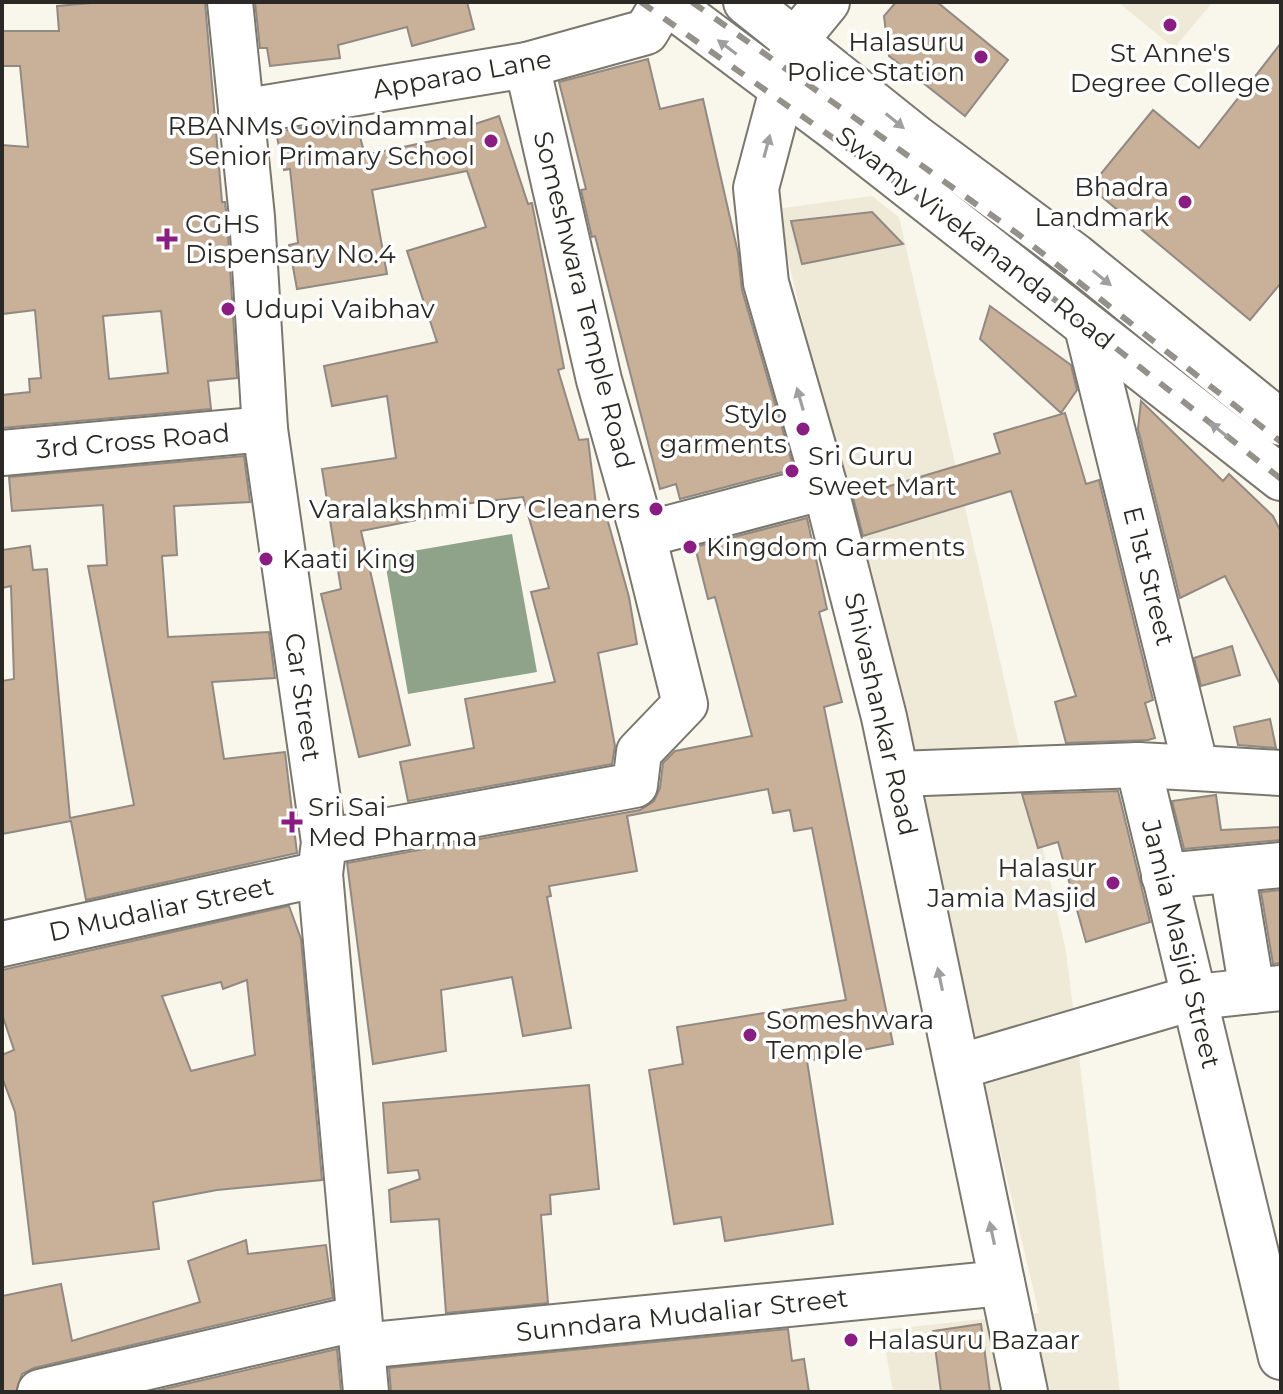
<svg xmlns="http://www.w3.org/2000/svg" width="1283" height="1394" viewBox="0 0 1283 1394" font-family="Montserrat,sans-serif">
<style>
.built{fill:#efe9d7}
.water{fill:#8fa28a}
.building{fill:#c8b099;stroke:#918982;stroke-width:2;fill-rule:evenodd}
.lines{fill:none;stroke-linecap:round;stroke-linejoin:round}
.minor-casing{stroke:#7a776e;stroke-width:48}
.major-casing{stroke:#7a776e;stroke-width:48}
.minor{stroke:#fff;stroke-width:44}
.major{stroke:#fff;stroke-width:44}
.rail{stroke:#93918a;stroke-width:6;stroke-dasharray:14 14;stroke-linecap:butt}
.oneway{fill:#9f9f9d}
.poi-dot{fill:#891d82;stroke:#fff;stroke-width:3}
.labels{text-anchor:middle;dominant-baseline:central;stroke-width:7;stroke-linejoin:round;paint-order:stroke}
.poi-label{font-size:26px;fill:#2a2925;stroke:#fff;text-anchor:start}
.street-label{font-size:26px;fill:#2a2925;stroke:#fff}
</style>
<rect width="100%" height="100%" fill="#f9f6eb"/>
<g class="built">
<polygon points="1118,2 1213,2 1174,48"/>
<polygon points="872,196 899,217 1066,951 1120,1392 893,1392 882,1330 1039,1313 776,209"/>
</g>
<polygon class="water" points="512,534 537,672 408,694 384,556"/>
<g class="building">
<path d="M103 2H205L222 202H225L227 219 237 378 208 381 211 409 2 428V395L30 392 29 379 41 378 35 310 2 314V145L28 147 20 66H2V31H59L57 6ZM161 311 168 373 109 379 103 316Z"/>
<polygon points="255,2 467,2 474,29 412,46 407,27 338,45 340,58 270,66 267,48 260,48"/>
<polygon points="896,2 937,2 1008,60 965,116 889,56 884,16"/>
<polygon points="1281,43 1281,283 1250,320 1090,187 1153,110 1199,148"/>
<polygon points="648,59 660,109 703,99 738,253 742,290 794,469 680,499 676,484 660,489 595,236 592,237 581,190 586,189 559,82"/>
<polygon points="499,116 528,204 532,203 564,368 558,370 579,440 588,439 597,513 605,511 629,597 637,644 598,653 615,746 612,764 408,801 400,762 474,748 465,699 555,682 531,592 549,588 523,497 455,505 457,512 361,531 410,745 359,757 321,594 341,589 322,469 396,458 387,396 332,406 324,366 437,342 407,251 486,227 467,171 372,190 387,274 297,289 289,245 298,243 290,169 284,170 276,132 355,119 365,155 465,134 463,128"/>
<polygon points="872,212 903,244 802,264 791,221"/>
<polygon points="990,306 1071,365 1077,390 1061,413 980,339"/>
<polygon points="1141,401 1223,481 1229,474 1273,516 1281,532 1281,686 1225,576 1180,598 1138,429"/>
<polygon points="1065,413 1086,484 1099,480 1153,700 1145,703 1155,738 1148,740 1066,743 1055,702 1076,696 1011,491 863,536 853,497 1000,453 994,434"/>
<polygon points="244,456 250,502 174,506 177,555 162,556 168,637 269,632 275,678 212,682 224,759 285,752 297,853 86,900 71,821 2,834 2,681 14,679 11,586 2,588 2,550 30,546 33,570 47,569 70,818 134,805 88,566 107,565 103,505 12,511 9,477"/>
<polygon points="807,518 827,609 819,612 842,702 824,707 893,1044 807,1061 833,1224 725,1241 721,1217 674,1224 649,1070 683,1064 677,1027 846,1000 812,828 794,831 790,810 773,813 768,789 627,816 637,871 549,886 551,896 547,897 571,1028 523,1036 512,977 441,990 446,1051 373,1064 347,863 640,810 654,801 660,788 663,763 675,751 752,736 715,597 708,599 695,547"/>
<polygon points="1232,646 1240,675 1201,686 1194,658"/>
<polygon points="1270,719 1276,748 1238,745 1234,727"/>
<polygon points="1118,791 1150,922 1086,942 1058,842 1038,848 1022,794"/>
<polygon points="1216,795 1221,830 1281,827 1281,840 1184,849 1172,801"/>
<polygon points="1281,890 1281,963 1273,964 1261,892"/>
<path d="M289 906 301 939 322 1180 217 1190 153 1202 159 1249 33 1264 15 1112 2 1077V1055L14 1050 2 1014V970ZM247 980 255 1055 191 1071 162 996 221 982 223 989Z"/>
<polygon points="589,1085 599,1189 550,1195 551,1214 541,1215 548,1303 446,1313 439,1219 391,1222 389,1190 420,1179 418,1170 388,1173 383,1103"/>
<polygon points="246,1240 248,1254 326,1245 333,1298 34,1368 22,1374 16,1392 2,1392 2,1296 61,1284 72,1341 200,1302 188,1261"/>
<polygon points="981,1324 990,1392 941,1392 933,1331"/>
<polygon points="788,1329 792,1361 804,1359 809,1392 391,1392 389,1368"/>
<polygon points="337,1349 341,1392 151,1392"/>
</g>
<g class="lines">
<defs>
<g id="minor">
<polyline points="230,2 252,217 265,429 324,842 320,874 366,1392"/>
<polyline points="827,2 795,41 756,188 766,283 825,487 884,717 1025,1392"/>
<polyline points="527,65 599,380 643,535 825,487"/>
<polyline points="241,112 527,65 646,32 664,2"/>
<polyline points="2,453 265,429"/>
<polyline points="1138,765 1281,1357"/>
<polyline points="1196,768 1281,773"/>
<polyline points="898,774 1138,765 1196,768 1087,327"/>
<polyline points="324,842 635,785 639,752 685,704 643,535"/>
<polyline points="1232,870 1252,991"/>
<polyline points="1164,876 1281,865"/>
<polyline points="2,944 320,874"/>
<polyline points="958,1067 1196,997 1281,988"/>
<polyline points="362,1346 1002,1283"/>
<polyline points="40,1392 359,1318"/>
</g>
<g id="major">
<polyline points="667,2 835,128 1281,478"/>
<polyline points="746,2 916,138 1075,256 1281,423"/>
</g>
</defs>
<use href="#minor" class="minor-casing"/>
<use href="#major" class="major-casing"/>
<use href="#minor" class="minor"/>
<use href="#major" class="major"/>
<g class="rail">
<polyline points="641,2 1001,257 1281,479"/>
<polyline points="692,2 1018,234 1281,442"/>
</g>
</g>
<defs><path id="oneway-solid" d="M-6-.8H1V-3.2L6.5 0L1 3.2V.8H-6Z" transform="scale(2)"/></defs>
<g class="oneway">
<use href="#oneway-solid" transform="translate(727 47) rotate(-143)"/>
<use href="#oneway-solid" transform="translate(895 121) rotate(39)"/>
<use href="#oneway-solid" transform="translate(767 146) rotate(-75)"/>
<use href="#oneway-solid" transform="translate(1102 278) rotate(39)"/>
<use href="#oneway-solid" transform="translate(800 399) rotate(-106)"/>
<use href="#oneway-solid" transform="translate(1219 430) rotate(-142)"/>
<use href="#oneway-solid" transform="translate(940 979) rotate(-102)"/>
<use href="#oneway-solid" transform="translate(992 1233) rotate(-102)"/>
</g>
<g class="poi-dot">
<circle cx="1170" cy="25" r="8"/>
<circle cx="981" cy="57" r="8"/>
<circle cx="491" cy="141" r="8"/>
<circle cx="1185" cy="202" r="8"/>
<path d="M163 227h8v8h8v8h-8v8h-8v-8h-8v-8h8z"/>
<circle cx="228" cy="309" r="8"/>
<circle cx="803" cy="429" r="8"/>
<circle cx="792" cy="471" r="8"/>
<circle cx="656" cy="509" r="8"/>
<circle cx="690" cy="547" r="8"/>
<circle cx="266" cy="559" r="8"/>
<path d="M288 810h8v8h8v8h-8v8h-8v-8h-8v-8h8z"/>
<circle cx="1113" cy="883" r="8"/>
<circle cx="750" cy="1035" r="8"/>
<circle cx="851" cy="1340" r="8"/>
</g>
<g class="labels">
<g class="poi-label">
<text x="965" y="42" text-anchor="end">Halasuru<tspan x="965" dy="30">Police Station</tspan></text>
<text x="1170" y="53" text-anchor="middle">St Anne's<tspan x="1170" dy="30">Degree College</tspan></text>
<text x="475" y="126" text-anchor="end">RBANMs Govindammal<tspan x="475" dy="30">Senior Primary School</tspan></text>
<text x="1169" y="187" text-anchor="end">Bhadra<tspan x="1169" dy="30">Landmark</tspan></text>
<text x="185" y="224">CGHS<tspan x="185" dy="30">Dispensary No.4</tspan></text>
<text x="244" y="309">Udupi Vaibhav</text>
<text x="787" y="414" text-anchor="end">Stylo<tspan x="787" dy="30">garments</tspan></text>
<text x="808" y="456">Sri Guru<tspan x="808" dy="30">Sweet Mart</tspan></text>
<text x="640" y="509" text-anchor="end">Varalakshmi Dry Cleaners</text>
<text x="706" y="547">Kingdom Garments</text>
<text x="282" y="559">Kaati King</text>
<text x="308" y="807">Sri Sai<tspan x="308" dy="30">Med Pharma</tspan></text>
<text x="1097" y="868" text-anchor="end">Halasur<tspan x="1097" dy="30">Jamia Masjid</tspan></text>
<text x="766" y="1020">Someshwara<tspan x="766" dy="30">Temple</tspan></text>
<text x="867" y="1340">Halasuru Bazaar</text>
</g>
<g class="street-label">
<text transform="translate(462 74) rotate(-10)">Apparao Lane</text>
<text transform="translate(975 238) rotate(38)">Swamy Vivekananda Road</text>
<text transform="translate(584 300) rotate(76)">Someshwara Temple Road</text>
<text transform="translate(133 441) rotate(-5)">3rd Cross Road</text>
<text transform="translate(1149 576) rotate(76)">E 1st Street</text>
<text transform="translate(303 697) rotate(82)">Car Street</text>
<text transform="translate(881 714) rotate(77)">Shivashankar Road</text>
<text transform="translate(161 909) rotate(-12)">D Mudaliar Street</text>
<text transform="translate(1181 944) rotate(76)">Jamia Masjid Street</text>
<text transform="translate(682 1315) rotate(-6)">Sunndara Mudaliar Street</text>
</g>
</g>
<rect width="1283" height="1394" fill="none" stroke="#2a2925" stroke-width="8"/>
</svg>
